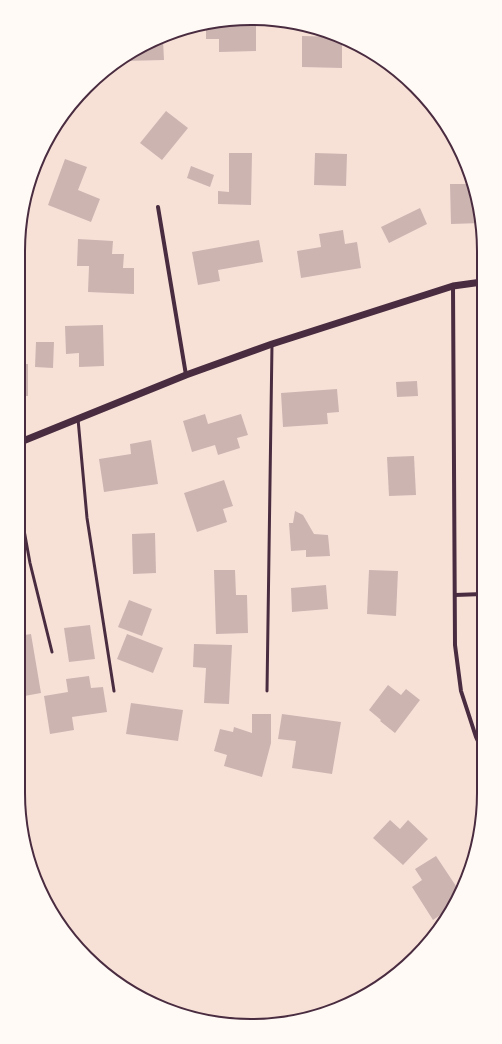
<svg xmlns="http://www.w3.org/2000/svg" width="502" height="1044" viewBox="0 0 502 1044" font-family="Cabin,sans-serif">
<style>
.building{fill:#ccb4b1}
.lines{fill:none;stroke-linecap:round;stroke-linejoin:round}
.service{stroke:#4a2c40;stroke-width:3}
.minor{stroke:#4a2c40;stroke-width:4}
.tertiary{stroke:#4a2c40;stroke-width:7}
.rim{fill:none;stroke:#4a2c40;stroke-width:2}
</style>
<rect width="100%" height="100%" fill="#f7e1d7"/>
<g class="building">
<polygon points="251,18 256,19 256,51 219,52 219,39 206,39 206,27"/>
<polygon points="302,36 342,37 342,68 302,67"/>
<polygon points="156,40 163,40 164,60 124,61"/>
<polygon points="166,111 188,128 162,160 140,143"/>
<polygon points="229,153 252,153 251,205 218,204 218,191 229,192"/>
<polygon points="315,153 347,154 346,186 314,185"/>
<polygon points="65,159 87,167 78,190 100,199 91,222 48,205"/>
<polygon points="191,166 214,175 210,187 187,178"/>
<polygon points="450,184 472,184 473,197 476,197 482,223 451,224"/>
<polygon points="420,208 427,224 389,243 381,227"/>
<polygon points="343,230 345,244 357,242 361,268 301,278 297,251 321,247 319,234"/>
<polygon points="78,239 113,241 112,254 124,254 123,268 134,268 134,294 88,292 89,266 77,266"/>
<polygon points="259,240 263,262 218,270 220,281 198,285 192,252"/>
<polygon points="103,325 104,366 79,367 79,353 66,354 65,326"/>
<polygon points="36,342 54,342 53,368 35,367"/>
<rect x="18" y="364" width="10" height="32"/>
<polygon points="417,381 418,396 397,397 396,382"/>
<polygon points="337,389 339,412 327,413 328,424 283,427 281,393"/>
<polygon points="205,414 208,424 241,414 248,435 237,438 240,448 218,455 215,445 192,452 183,421"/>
<polygon points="151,440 158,484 104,492 99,459 131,454 130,444"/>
<polygon points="414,456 416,495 389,496 387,457"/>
<polygon points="224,480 233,506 223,509 227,522 197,532 184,493"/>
<polygon points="295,511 303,515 314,534 328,535 330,556 306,557 306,550 291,551 289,523 293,523"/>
<polygon points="155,533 156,573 133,574 132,534"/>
<polygon points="214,570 235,570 236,595 247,595 248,633 216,634"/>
<polygon points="369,570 398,571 396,616 367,614"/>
<polygon points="326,585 328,609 292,612 291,588"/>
<polygon points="129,600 152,609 142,636 118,627"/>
<polygon points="90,625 95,659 69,662 64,628"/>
<polygon points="31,634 41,693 19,697 21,709 18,710 18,636"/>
<polygon points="127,634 163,648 153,673 117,659"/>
<polygon points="194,644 232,645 229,704 204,703 206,668 193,667"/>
<polygon points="89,676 91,688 103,687 107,712 72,717 74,730 50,734 44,696 68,692 66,679"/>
<polygon points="388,685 401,695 406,689 420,700 395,733 380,721 381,720 369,710"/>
<polygon points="131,703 183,710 178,741 126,734"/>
<polygon points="252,714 271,714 271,743 262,777 224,766 227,755 214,751 220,729 233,732 234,727 252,733"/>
<polygon points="282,714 341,722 332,774 292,768 296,741 278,739"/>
<polygon points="390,820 400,829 408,820 428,839 403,865 373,838"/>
<polygon points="436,856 460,892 449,909 433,920 412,887 422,880 415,869"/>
</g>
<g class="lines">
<g class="service">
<polyline points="78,419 87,518 114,691"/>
<polyline points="18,497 30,563 52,652"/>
<polyline points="267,691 272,344"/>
</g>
<g class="minor">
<polyline points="158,207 186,375"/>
<polyline points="453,286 455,645 461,691 476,737 484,754"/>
<polyline points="455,595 483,594"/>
</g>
<polyline class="tertiary" points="18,443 186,375 272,344 453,286 482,282"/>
</g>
<path d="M0 0H502V1044H0ZM251 25H251A226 226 0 0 1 477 251V793A226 226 0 0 1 251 1019H251A226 226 0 0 1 25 793V251A226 226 0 0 1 251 25Z" fill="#fffaf5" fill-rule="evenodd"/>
<path class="rim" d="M251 25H251A226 226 0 0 1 477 251V793A226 226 0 0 1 251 1019H251A226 226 0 0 1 25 793V251A226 226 0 0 1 251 25Z"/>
</svg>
